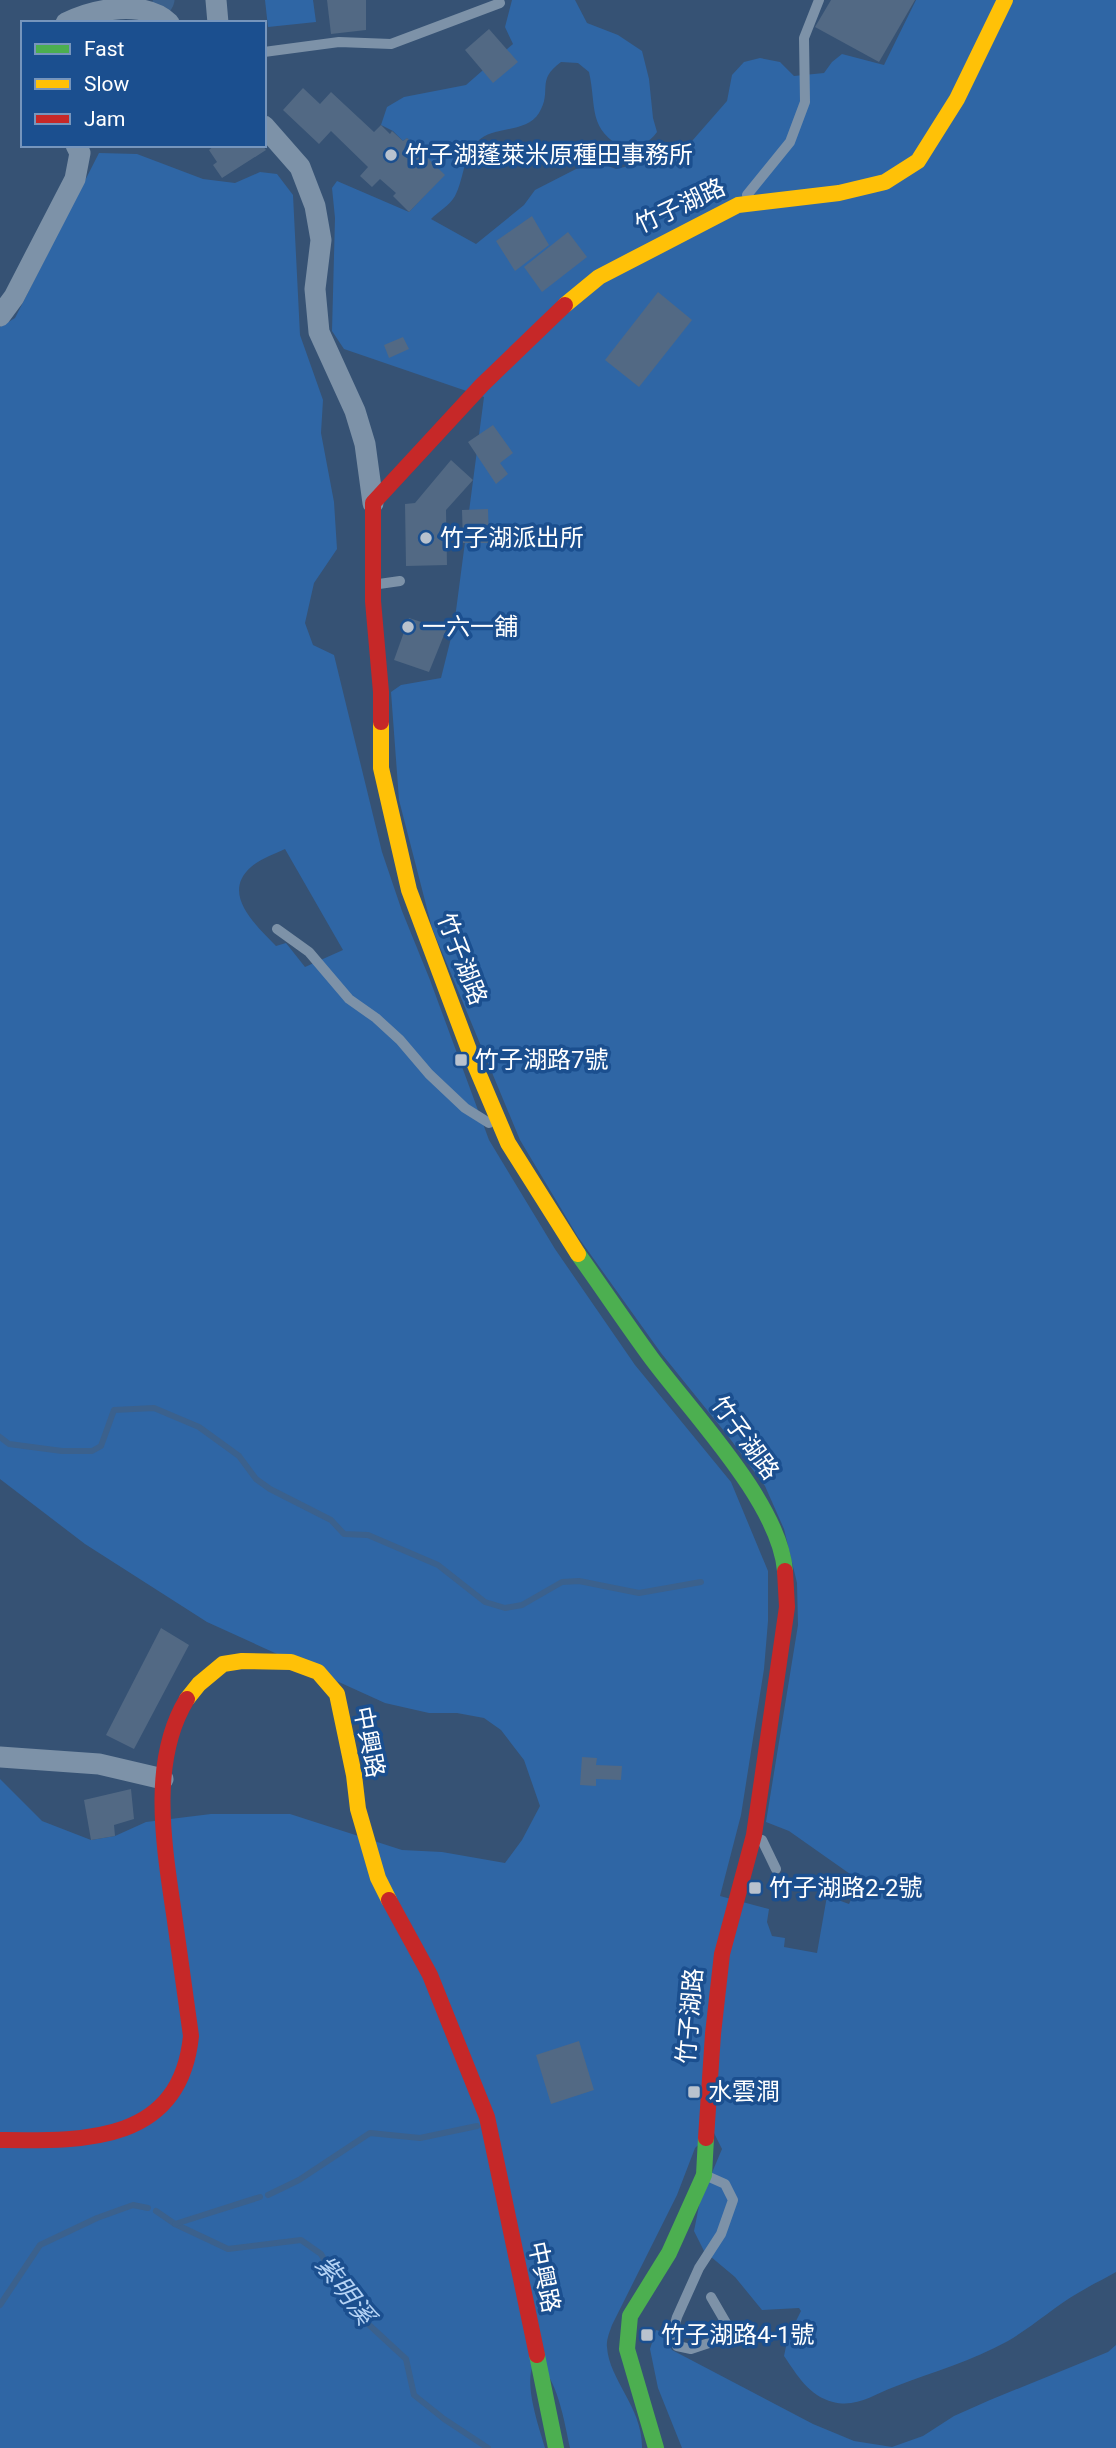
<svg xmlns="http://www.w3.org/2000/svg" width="1116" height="2448" viewBox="0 0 1116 2448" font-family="Roboto,'Noto Sans TC',sans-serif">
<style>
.green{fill:#2f66a5;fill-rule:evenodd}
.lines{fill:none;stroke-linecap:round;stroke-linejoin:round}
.stream{stroke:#3b618d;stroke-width:6}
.canal{stroke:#3b618d;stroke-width:21}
.building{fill:#526984}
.lane{stroke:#7d92a8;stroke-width:10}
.street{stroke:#7d92a8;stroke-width:21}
.fast{stroke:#4caf50;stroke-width:16}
.slow{stroke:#ffc107;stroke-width:16}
.jam{stroke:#c62828;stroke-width:16}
.poi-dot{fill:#b9c2ce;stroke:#1b4f8f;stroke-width:2.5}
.labels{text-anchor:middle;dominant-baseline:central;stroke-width:7;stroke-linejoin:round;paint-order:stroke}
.poi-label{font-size:24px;fill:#fff;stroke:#1b4f8f;text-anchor:start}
.street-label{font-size:24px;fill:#fff;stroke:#1b4f8f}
.water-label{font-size:26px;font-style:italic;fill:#b5d3f5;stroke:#1b4f8f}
</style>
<rect width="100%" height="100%" fill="#365274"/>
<g class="green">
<polygon points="265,0 313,0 316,22 268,27"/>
<path d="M512 0H575L587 23 618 35 642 51 649 79 653 118 657 132C649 144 638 146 625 149 587 129 597 108 589 72L578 63 561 62C535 81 553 90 539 113 526 134 493 125 477 142 463 157 464 179 455 196 450 205 438 212 431 219L476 244 524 205 535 190 576 169 600 163 616 169 649 161 692 141 727 101 732 75 744 62 760 58 780 62 794 76 824 73 832 62 842 54 884 65 916 0H1116V2272C1104 2279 1091 2285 1078 2293 1054 2307 1032 2327 1008 2341 972 2361 932 2372 894 2387 873 2395 856 2408 833 2402 809 2396 797 2375 784 2356L788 2337 801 2311 799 2308 762 2310 735 2277 704 2251 694 2231 700 2201 722 2149 713 2131 695 2148 677 2195 612 2325C610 2331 606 2340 607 2347 609 2380 643 2408 642 2448H570C565 2425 557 2373 535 2362 522 2380 539 2427 545 2448H0V1779L42 1821 91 1840 115 1836 146 1822 211 1814H290L402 1850 442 1852 505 1863 522 1840 540 1806 524 1760 501 1730 484 1718 457 1713H429L385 1703 207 1622 85 1544 0 1479V327L15 318 99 153 137 154 203 179 235 183 260 172 277 174 293 195 300 335 323 400 321 433 334 502 337 549 314 583 305 623 313 645 334 655 382 852 402 911 430 980 489 1140 555 1249 635 1365 731 1482 768 1571V1621L764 1669 741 1815 720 1896 769 1909 767 1922 772 1936 785 1938 784 1947 817 1953 827 1896 849 1904 860 1881 789 1831 766 1822 798 1625 797 1583 784 1529 765 1486 728 1436 661 1353 578 1237 520 1140 432 928 399 800 391 692 401 685 441 678 454 626 484 397 344 349 332 331 335 218 332 188 337 181 409 212 444 175 407 138 403 141 393 131 381 125 387 107 404 97 466 85 513 44 505 27ZM285 849 343 950 305 967 286 943 276 946C257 926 220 894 251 867 260 859 274 854 285 849Z"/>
<polygon points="656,2330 663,2332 672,2350 813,2424 854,2441 892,2447 923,2436 954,2416 990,2400 1108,2352 1116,2345 1116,2448 682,2448 658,2388 650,2349"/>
</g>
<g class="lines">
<g class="stream">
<polyline points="0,1437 9,1444 62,1451 92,1451 101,1446 114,1410 154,1408 199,1427 239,1456 256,1479 270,1489 331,1520 344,1534 368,1535 438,1565 485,1602 505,1608 522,1605 562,1582 579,1581 639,1593 701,1582"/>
<polyline points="268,2195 299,2180 370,2133 420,2138 477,2126"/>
<polyline points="156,2211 175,2224 228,2249 301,2240 321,2254 353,2310 406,2359 414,2395 444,2419 488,2448"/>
<polyline points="175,2224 260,2197"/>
<polyline points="0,2305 40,2245 97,2218 133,2205 148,2208"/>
</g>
<polyline class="canal" points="163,3 164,0"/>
</g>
<g class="building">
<polygon points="327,0 366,0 366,30 331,34"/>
<polygon points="831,0 915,0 879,62 815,27"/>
<polygon points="489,29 518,62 493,83 465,50"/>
<polygon points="303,88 320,104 331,92 374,132 381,125 390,134 392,131 403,141 407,138 445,175 409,212 393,196 396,193 380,179 372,187 360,176 368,167 331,131 319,144 283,110"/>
<polygon points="215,145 262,145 266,150 222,178 213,165 217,162 209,150"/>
<polygon points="532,216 549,245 515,271 496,241"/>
<polygon points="568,232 587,257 542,292 524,267"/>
<polygon points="658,292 692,320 639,387 605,360"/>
<polygon points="403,337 409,349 389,358 384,345"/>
<polygon points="493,425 513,453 500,463 508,474 496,484 468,442"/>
<polygon points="451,460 473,480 446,510 447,565 406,566 405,504 415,503"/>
<polygon points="488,509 489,543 463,543 462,510"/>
<polygon points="409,618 446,630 429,672 394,660"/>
<polygon points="161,1628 189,1645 134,1749 106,1735"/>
<polygon points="582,1757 597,1758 596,1765 622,1766 621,1780 596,1779 596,1786 580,1785"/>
<polygon points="131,1789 134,1819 114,1825 115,1836 91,1840 84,1800"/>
<polygon points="579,2041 594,2090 551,2104 536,2055"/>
</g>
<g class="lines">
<g class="lane">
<polyline points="264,52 339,42 391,44 500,3"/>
<polyline points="747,195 790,142 805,102 804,38 819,0"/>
<polyline points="379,584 400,581"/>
<polyline points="277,929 309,952 349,999 376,1018 400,1040 429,1074 465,1108 489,1123"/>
<polyline points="762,1840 776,1869"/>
<polyline points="707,2176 725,2184 733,2200 721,2234 699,2268 677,2317 672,2334 677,2346 691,2349 733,2335 711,2297"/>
</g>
<g class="street">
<polyline points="216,0 218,23"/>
<path d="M66 23C96 8 145 0 169 23"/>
<polyline points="264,126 300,167 315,206 321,240 315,289 319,332 355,411 365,444 373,503"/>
<polyline points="0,316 14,297 75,179 80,153 76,145"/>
<polyline points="0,1757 99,1764 163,1779"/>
</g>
<g class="fast">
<path d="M578 1254C603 1289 627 1325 652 1359 693 1414 780 1504 785 1571"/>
<polyline points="537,2355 556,2448"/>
<polyline points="656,2448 627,2349 630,2316 669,2253 704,2175 706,2138"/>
</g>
<g class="slow">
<polyline points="565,305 599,277 738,205 839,193 885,182 918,161 957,99 1005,0"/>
<polyline points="381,722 381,768 409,890 472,1058 508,1143 578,1254"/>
<polyline points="187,1699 199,1684 223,1664 242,1661 291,1662 318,1672 337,1694 354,1775 358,1809 378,1878 389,1900"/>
</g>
<g class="jam">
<polyline points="381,722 381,692 373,601 373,503 482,385 565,305"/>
<polyline points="389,1900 430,1975 487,2117 537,2355"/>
<polyline points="706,2138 713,2034 722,1954 754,1835 787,1607 785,1571"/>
<path d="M0 2140C84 2141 180 2144 191 2036 185 1995 180 1955 174 1914 164 1846 149 1761 187 1699"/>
</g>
</g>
<g class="poi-dot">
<circle cx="391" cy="155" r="7"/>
<circle cx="426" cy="538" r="7"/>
<circle cx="408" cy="627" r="7"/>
<rect x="454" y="1053" width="14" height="14" rx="3.5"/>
<rect x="748" y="1881" width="14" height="14" rx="3.5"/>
<rect x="687" y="2085" width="14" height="14" rx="3.5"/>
<rect x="640" y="2328" width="14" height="14" rx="3.5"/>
</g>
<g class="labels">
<g class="poi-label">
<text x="405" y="155">竹子湖蓬萊米原種田事務所</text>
<text x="440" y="538">竹子湖派出所</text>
<text x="422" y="627">一六一舖</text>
<text x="475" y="1060">竹子湖路7號</text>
<text x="769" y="1888">竹子湖路2-2號</text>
<text x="708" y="2092">水雲澗</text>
<text x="661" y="2335">竹子湖路4-1號</text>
</g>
<g class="street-label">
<text transform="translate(680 206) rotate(-25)">竹子湖路</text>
<text transform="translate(462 959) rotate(69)">竹子湖路</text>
<text transform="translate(745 1438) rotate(54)">竹子湖路</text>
<text transform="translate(369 1742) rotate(79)">中興路</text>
<text transform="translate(690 2016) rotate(-85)">竹子湖路</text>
<text transform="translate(544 2277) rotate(78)">中興路</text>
</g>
<g class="water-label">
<text transform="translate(345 2290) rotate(53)">紫明溪</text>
</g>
</g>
<rect x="21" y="21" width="245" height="126" fill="#1b4f8f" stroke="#7695bc" stroke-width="2"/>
<rect x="35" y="44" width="35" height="10" fill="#4caf50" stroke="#7695bc" stroke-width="2"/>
<text x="84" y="56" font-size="21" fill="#ffffff">Fast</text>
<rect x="35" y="79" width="35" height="10" fill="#ffc107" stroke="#7695bc" stroke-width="2"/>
<text x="84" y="91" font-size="21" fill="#ffffff">Slow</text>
<rect x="35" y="114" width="35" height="10" fill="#c62828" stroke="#7695bc" stroke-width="2"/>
<text x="84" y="126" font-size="21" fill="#ffffff">Jam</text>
</svg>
